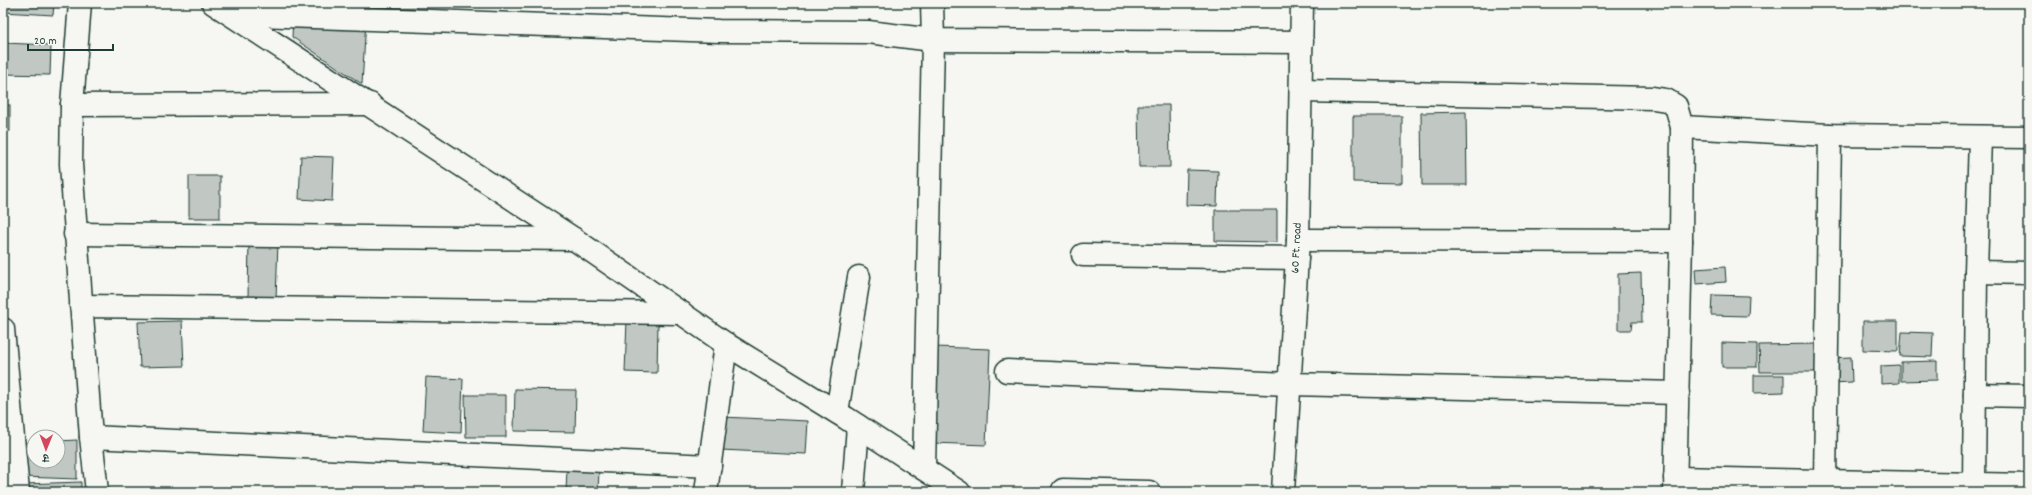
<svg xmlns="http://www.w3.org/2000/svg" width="2032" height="495" viewBox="0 0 2032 495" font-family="Dekko,'Playpen Sans Deva',sans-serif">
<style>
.building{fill:#c1c8c3;stroke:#1f3d34}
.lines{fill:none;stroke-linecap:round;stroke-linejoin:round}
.minor-casing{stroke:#1f3d34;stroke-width:25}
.tertiary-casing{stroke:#1f3d34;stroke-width:25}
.minor{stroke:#f6f6f2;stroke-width:22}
.tertiary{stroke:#f6f6f2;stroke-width:22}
.labels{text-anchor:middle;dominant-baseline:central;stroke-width:4;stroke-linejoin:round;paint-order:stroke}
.street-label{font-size:12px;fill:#1f3d34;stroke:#f6f6f2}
</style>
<rect width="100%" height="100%" fill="#f6f6f2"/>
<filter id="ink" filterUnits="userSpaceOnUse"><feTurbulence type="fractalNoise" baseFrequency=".025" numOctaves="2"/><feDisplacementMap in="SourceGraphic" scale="8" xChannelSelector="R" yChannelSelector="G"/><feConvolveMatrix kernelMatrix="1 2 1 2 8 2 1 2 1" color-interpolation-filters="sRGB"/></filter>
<g filter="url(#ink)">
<g class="building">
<polygon points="3,3 54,3 53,15 3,12"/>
<polygon points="403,3 435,3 435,6 403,5"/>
<polygon points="293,17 366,20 362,84 292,37"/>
<polygon points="3,43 51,45 50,75 3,74"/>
<rect x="3" y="105" width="7" height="26"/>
<polygon points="1138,105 1169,105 1170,167 1139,167"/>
<polygon points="1466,112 1467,185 1422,185 1421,113"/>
<polygon points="1353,116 1402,116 1402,183 1353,182"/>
<polygon points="301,156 334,157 332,201 299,199"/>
<polygon points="1187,170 1218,171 1217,206 1186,205"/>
<rect x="189" y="176" width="31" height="42"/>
<polygon points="1215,210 1277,210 1277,242 1215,241"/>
<polygon points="249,241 278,241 276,299 248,298"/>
<polygon points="1725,267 1726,282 1696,284 1695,269"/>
<polygon points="1641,273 1642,322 1632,322 1631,330 1618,330 1618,274"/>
<polygon points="1712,295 1749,296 1748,316 1711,315"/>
<polygon points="627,320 658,321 657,373 625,372"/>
<polygon points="182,321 184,366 140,367 138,322"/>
<polygon points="1863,321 1898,321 1898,351 1863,350"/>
<polygon points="1902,332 1933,333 1932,357 1900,356"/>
<polygon points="1722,343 1757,344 1757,367 1722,367"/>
<polygon points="1818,344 1818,372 1760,372 1759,345"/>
<polygon points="935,347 990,349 986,445 932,443"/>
<polygon points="1851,357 1852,382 1831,383 1829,358"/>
<polygon points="1937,361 1937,380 1901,381 1901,362"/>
<polygon points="1899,365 1899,383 1881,384 1881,366"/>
<polygon points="1754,375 1784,375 1784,392 1754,393"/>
<polygon points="426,377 463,379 461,433 423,431"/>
<polygon points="515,389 576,390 575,432 514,431"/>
<polygon points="465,395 506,395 506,437 466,437"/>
<polygon points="722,417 808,421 806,454 721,450"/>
<polygon points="77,440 77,479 22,477 20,443 34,442 34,461 58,461 58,441"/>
<polygon points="567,468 599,470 598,492 566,492"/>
<polygon points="81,482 81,492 24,492 23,484"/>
</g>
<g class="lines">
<defs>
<g id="minor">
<polyline points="80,3 72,105 71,164 91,437 97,492"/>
<polyline points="213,3 574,239 726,344 846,418 959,492"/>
<polyline points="231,14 719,31 868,32 933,40 1302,42"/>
<polyline points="1301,91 1653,98 1666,100 1676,106 1682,127 1681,241 1675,492"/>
<polyline points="72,105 370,104"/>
<polyline points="1682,127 1830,135 2029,137"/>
<polyline points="75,234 574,239"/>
<polyline points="1298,240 1681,241"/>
<polyline points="1083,255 1297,258"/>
<polyline points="1976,272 2029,273"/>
<polyline points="81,306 682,313"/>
<polyline points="3,329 18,492"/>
<polyline points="1007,371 1289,384 1678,393"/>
<polyline points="1975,395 2029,396"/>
<polyline points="837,412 859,277"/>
<polyline points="91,437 710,466"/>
<polyline points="924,469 933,40 932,3"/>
<polyline points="1675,478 2029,485"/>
<polyline points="1825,480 1830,135"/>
<polyline points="1974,484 1976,272 1980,137"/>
<polyline points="1063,490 1149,492"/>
<polyline points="706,492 726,344"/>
<polyline points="853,492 858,426"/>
</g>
<polyline id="tertiary" points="1283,492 1298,240 1302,3"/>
</defs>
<use href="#minor" class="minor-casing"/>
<use href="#tertiary" class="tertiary-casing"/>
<use href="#minor" class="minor"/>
<use href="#tertiary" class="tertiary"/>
</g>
</g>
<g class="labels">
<g class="street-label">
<text transform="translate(1297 248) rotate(-87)">60 Ft. road</text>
</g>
</g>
<rect width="2032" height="495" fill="none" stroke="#f6f6f2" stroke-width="16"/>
<rect x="8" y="8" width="2016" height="479" fill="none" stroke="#1f3d34" stroke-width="1.5" filter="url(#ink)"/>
<g transform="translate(46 449) rotate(181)"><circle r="19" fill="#f6f6f2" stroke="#a0aca6"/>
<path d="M0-3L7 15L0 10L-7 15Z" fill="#d1495b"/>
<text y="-6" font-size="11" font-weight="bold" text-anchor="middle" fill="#1f3d34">उ</text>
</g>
<path d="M28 44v6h85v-6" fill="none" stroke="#1f3d34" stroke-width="2"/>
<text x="34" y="44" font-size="12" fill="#1f3d34" stroke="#f6f6f2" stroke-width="3" paint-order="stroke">20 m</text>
</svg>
